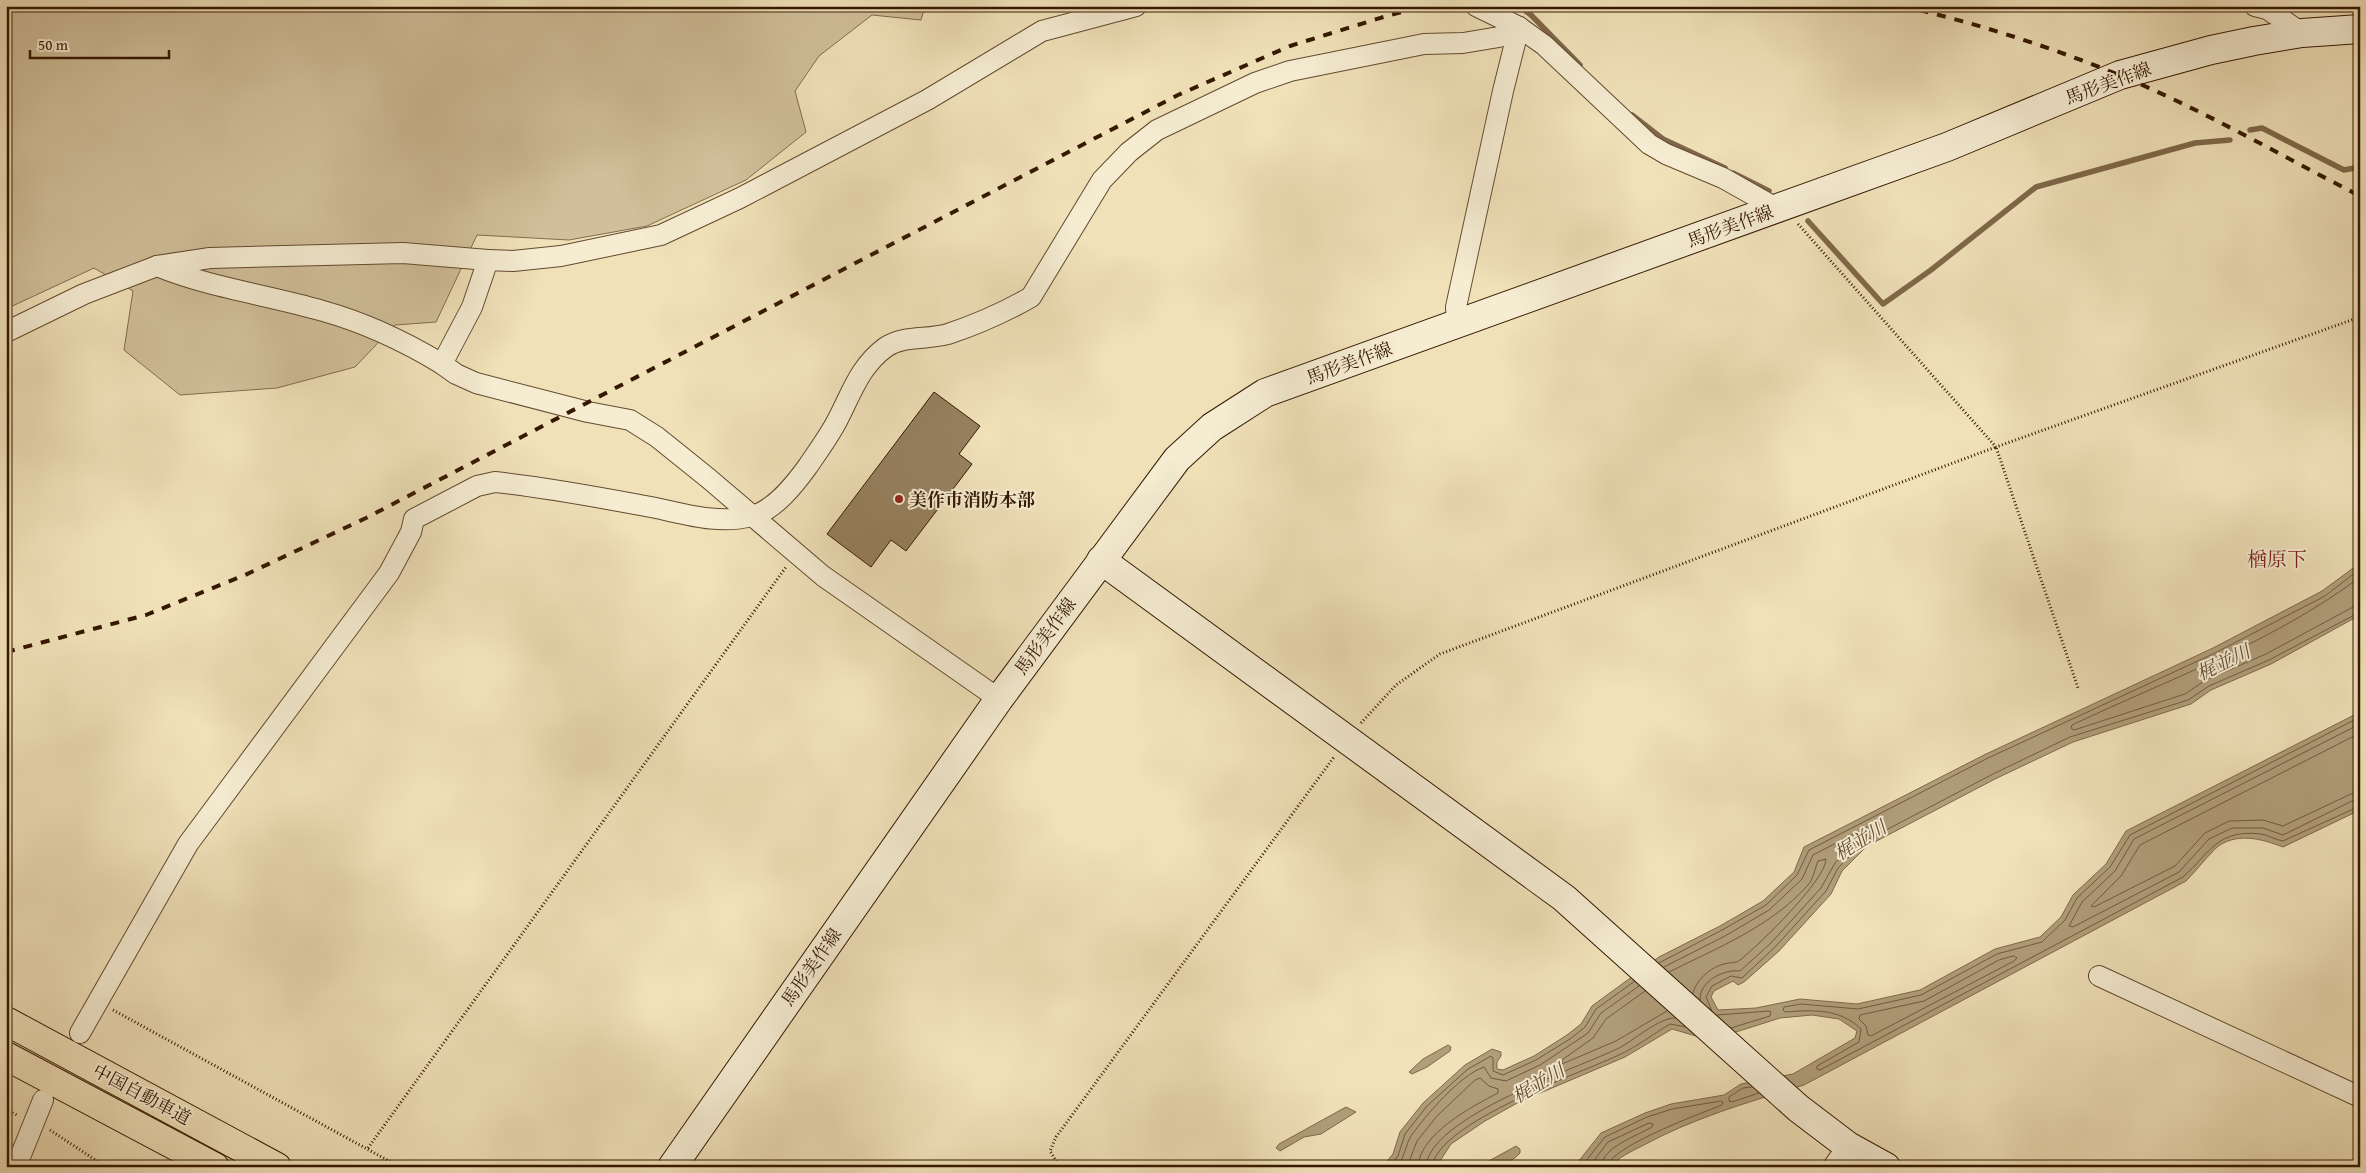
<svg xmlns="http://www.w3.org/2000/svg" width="2366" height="1173" viewBox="0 0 2366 1173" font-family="'Gentium Book Plus','Noto Serif JP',serif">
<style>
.green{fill:#d0bf9a;stroke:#826c4d}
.water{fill:#b09d7a;stroke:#7f6849}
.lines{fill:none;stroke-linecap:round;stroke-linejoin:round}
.shore{stroke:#725a3d;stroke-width:1}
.stream{stroke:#7f6849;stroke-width:5.5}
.building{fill:#968160;stroke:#351800}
.street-casing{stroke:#644a2e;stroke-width:22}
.secondary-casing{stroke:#351800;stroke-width:30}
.highway-casing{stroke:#351800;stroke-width:30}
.path{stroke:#351800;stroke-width:3;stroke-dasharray:1 2.5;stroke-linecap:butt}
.street{stroke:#f5ecd2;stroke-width:20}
.secondary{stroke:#f5ecd2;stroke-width:28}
.highway{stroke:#f0e1b9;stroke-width:28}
.rail{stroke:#351800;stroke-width:4;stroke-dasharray:9 9;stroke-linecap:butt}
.poi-dot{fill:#8f2418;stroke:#f5ecd2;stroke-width:2}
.labels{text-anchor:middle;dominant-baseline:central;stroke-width:4;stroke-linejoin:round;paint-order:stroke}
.street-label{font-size:18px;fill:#351800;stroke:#f5ecd2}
.poi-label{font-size:18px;font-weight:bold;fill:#351800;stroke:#f5ecd2;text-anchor:start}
.water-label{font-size:19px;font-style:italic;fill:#664d31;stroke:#f5ecd2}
.quarter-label{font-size:20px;fill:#7a1f14;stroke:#f5ecd2}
</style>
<rect width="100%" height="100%" fill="#f0e1b9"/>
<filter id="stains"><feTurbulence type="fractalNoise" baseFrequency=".004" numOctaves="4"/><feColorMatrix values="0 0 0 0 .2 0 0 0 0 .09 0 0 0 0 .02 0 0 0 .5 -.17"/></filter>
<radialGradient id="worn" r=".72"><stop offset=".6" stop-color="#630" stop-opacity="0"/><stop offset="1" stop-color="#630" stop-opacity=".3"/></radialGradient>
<polygon class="green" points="6,6 925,6 921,20 872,15 819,56 795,91 806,132 746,180 647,226 569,240 477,235 436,322 395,325 355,367 277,388 180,395 124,350 133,291 94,268 6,309"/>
<g class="water">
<path d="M2360 563V615L2271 664 2211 690 2191 704 2073 742 1995 779 1867 846 1842 871 1831 894 1779 951 1744 982 1738 985 1733 981 1714 991 1711 997 1718 1010 1756 1008 1800 999 1857 1004 1920 990 1995 949 2040 937 2061 917 2073 895 2106 864 2126 831 2360 712V810L2283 847C2262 839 2235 831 2215 849 2205 859 2196 871 2186 881L1804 1085C1749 1102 1693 1118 1642 1146 1630 1152 1619 1157 1610 1167H1574L1601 1133 1645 1113 1671 1104 1724 1095 1741 1084 1793 1074 1855 1038 1857 1031 1839 1019 1812 1015 1780 1018 1736 1032 1696 1036 1672 1029 1625 1057 1519 1102 1485 1121 1451 1144 1436 1167H1382L1393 1154 1400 1132 1423 1103 1465 1065 1492 1049 1501 1052V1056L1497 1062V1069L1503 1070 1534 1056 1567 1035 1581 1024 1592 1006 1659 957 1720 926 1763 901 1794 872 1804 847 1986 754 2213 648 2322 591Z"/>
<polygon points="1448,1045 1451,1047 1450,1051 1427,1067 1412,1074 1409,1072 1423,1059"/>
<polygon points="1346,1107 1356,1112 1321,1134 1304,1137 1280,1151 1276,1148 1279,1144"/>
<path d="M1516 1146 1520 1149V1153C1510 1164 1497 1167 1484 1167L1489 1161Z"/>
</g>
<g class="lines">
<g class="shore">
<path d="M2360 577C2274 642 2169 679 2072 725L2071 728 2074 730 2185 694 2206 680 2266 654 2353 607 2360 605"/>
<path d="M2360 717 2130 835 2110 867 2077 898 2065 920 2042 942 1997 954 1921 995 1858 1009 1801 1004 1784 1007 1783 1010 1785 1012C1813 1010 1839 1008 1861 1029L1859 1042 1817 1066V1069L1820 1070 2183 877C2211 852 2217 829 2261 834 2268 835 2276 840 2283 841L2360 806"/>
<polyline points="2360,724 2134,839 2115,871 2082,902 2069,926 2073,927 2179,872 2209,839 2232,828 2263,828 2283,835 2354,800 2360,800"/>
<polyline points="2360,733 2140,845 2121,876 2091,906 2094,907 2175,866 2205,833 2229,821 2263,820 2283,826 2351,794 2360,792"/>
<polygon points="2014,956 2017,958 2014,961 1871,1036 1868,1035 1866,1026 1859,1019 1860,1015 1924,1001 1999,960"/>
<polyline points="1659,963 1722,930 1766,905 1797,875 1809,850 1988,758 2215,653 2325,596 2360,569"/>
<path d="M1664 967 1725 936 1769 910 1802 879 1813 855 1877 822 1880 823V826L1860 837 1835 863 1821 888 1771 943 1740 971C1724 969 1699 981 1700 1000"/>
<path d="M1669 972C1717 948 1772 926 1808 885 1813 880 1815 868 1818 861L1826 859C1826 880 1759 945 1740 960 1736 963 1734 962 1729 963 1713 965 1697 978 1693 993"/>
<polyline points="1645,991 1606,1019 1593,1038 1562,1060 1562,1064 1616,1041 1667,1011"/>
<polyline points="1712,1011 1706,997 1712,986 1731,976 1742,978 1775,947 1826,891 1838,868 1865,841 1993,774 2070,737 2188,700 2209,686 2269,660 2360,612"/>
<polyline points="1717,1015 1769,1011 1771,1012 1770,1016 1731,1028"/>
<polyline points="1752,1087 1743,1088 1729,1097 1729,1101 1732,1102 1759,1093"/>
<polyline points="1389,1167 1398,1156 1405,1134 1427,1106 1468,1069 1491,1056 1493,1058 1493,1071 1503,1075 1536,1060 1570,1039 1585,1027 1596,1009 1635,981"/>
<path d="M1397 1167C1405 1157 1405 1146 1411 1136 1426 1115 1460 1075 1484 1067L1491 1078 1506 1081 1540 1065 1588 1033 1601 1013 1639 986"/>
<path d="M1407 1167 1417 1141 1437 1116 1475 1080 1480 1078 1489 1086 1498 1089V1093C1473 1106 1419 1134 1418 1167"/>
<path d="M1426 1167C1428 1117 1579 1068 1619 1048 1633 1041 1660 1017 1675 1018"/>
<path d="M1432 1167C1437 1122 1582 1073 1621 1054 1638 1046 1653 1034 1670 1024L1686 1027"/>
<path d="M1581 1167 1605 1137 1647 1117 1672 1109 1721 1101 1723 1102 1722 1105C1702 1113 1609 1147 1607 1167"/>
<path d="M1589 1167 1608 1142 1649 1123 1653 1124 1652 1127C1637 1136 1602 1147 1601 1167"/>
</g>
<g class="stream">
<polyline points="1519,6 1531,15 1580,65"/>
<polyline points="1632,115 1663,139 1725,168"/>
<polyline points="2250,130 2262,128 2344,170 2360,167"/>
<polyline points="1733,173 1769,191"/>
<polyline points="1808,221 1883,304 1931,270 2036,187 2195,143 2230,140"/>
</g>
</g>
<polygon class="building" points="934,392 980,426 959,454 972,464 906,551 891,540 871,567 827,534"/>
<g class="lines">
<defs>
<g id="street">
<polyline points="1476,6 1519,27 1544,45 1649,144 1666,154 1723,178 1778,209"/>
<polyline points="2255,6 2267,9 2302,33"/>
<path d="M157 266C211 288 268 295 323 311 366 323 404 341 442 364L472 307 488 260 513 261 561 256 661 235 740 198 927 100 1042 31 1136 6"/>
<polyline points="1457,324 1456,307 1503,91 1519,27"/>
<polyline points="6,332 84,294 157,266 210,258 403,253 488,260"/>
<polyline points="442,364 456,374 476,383 588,412 630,420 657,437 708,478 823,576 999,699"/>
<polyline points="2099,976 2360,1097"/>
<path d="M80 1033 188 844 389 573 411 532 414 519 477 486 495 482C543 487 592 496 640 505 677 511 715 526 752 516 775 510 795 484 808 466 818 451 830 435 838 419 852 392 860 366 886 347 904 335 927 340 948 334 975 325 1005 312 1031 297L1102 180 1129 152 1157 130 1255 83 1290 71 1424 44 1463 43 1499 37 1519 27"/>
<polyline points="16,1167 43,1100"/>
<polyline points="1833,1167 1848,1146"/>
</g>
<g id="secondary">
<polyline points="1101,560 1564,898 1798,1108 1848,1146 1886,1167"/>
<polyline points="672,1167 999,699 1177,459 1212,427 1265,393 1947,147 2120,75 2211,50 2254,41 2302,33 2360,29"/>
</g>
<g id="highway">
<polyline points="6,1021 277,1167"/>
<polyline points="6,1056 215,1167"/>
</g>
</defs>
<use href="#street" class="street-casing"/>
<use href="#secondary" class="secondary-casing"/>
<use href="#highway" class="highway-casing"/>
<g class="path">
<polyline points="1798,224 1996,447 2360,317"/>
<polyline points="1361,723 1396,685 1440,654 1996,447 2078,688"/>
<polyline points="113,1010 400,1167"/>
<polyline points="6,1110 17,1115"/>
<polyline points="50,1130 106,1167"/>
<polyline points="368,1148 786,567"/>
<polyline points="1066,1167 1056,1161 1050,1151 1056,1137 1334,757"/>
</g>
<use href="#street" class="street"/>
<use href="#secondary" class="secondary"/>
<use href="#highway" class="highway"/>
<g class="rail">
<path d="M1902 6C1976 23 2048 46 2119 75 2201 109 2280 155 2360 196"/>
<polyline points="6,652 146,615 245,575 366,518 1178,95 1290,46 1390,15 1427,6"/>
</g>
</g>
<circle class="poi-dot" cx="899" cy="499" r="5"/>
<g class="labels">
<g class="street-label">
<text transform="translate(2108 83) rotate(-20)">馬形美作線</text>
<text transform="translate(1730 226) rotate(-20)">馬形美作線</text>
<text transform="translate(1349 363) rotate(-20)">馬形美作線</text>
<text transform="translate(1045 636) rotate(-54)">馬形美作線</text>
<text transform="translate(811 967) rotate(-55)">馬形美作線</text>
<text transform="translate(142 1094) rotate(28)">中国自動車道</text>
</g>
<g class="poi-label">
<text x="909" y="499">美作市消防本部</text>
</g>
<g class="water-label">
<text transform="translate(2223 662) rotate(-26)">梶並川</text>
<text transform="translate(1860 840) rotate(-32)">梶並川</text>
<text transform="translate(1538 1083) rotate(-31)">梶並川</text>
</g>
<g class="quarter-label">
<text x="2277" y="558">楢原下</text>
</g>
</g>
<rect width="2366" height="1173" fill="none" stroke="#f0e1b9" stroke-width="25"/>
<rect x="8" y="8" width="2351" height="1158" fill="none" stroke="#351800" stroke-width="2.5"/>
<rect x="12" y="12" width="2341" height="1148" fill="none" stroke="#351800"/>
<path d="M30 50v8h139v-8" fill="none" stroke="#351800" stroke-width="2.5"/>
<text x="38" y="50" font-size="15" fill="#351800" stroke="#f5ecd2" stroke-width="4" paint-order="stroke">50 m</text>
<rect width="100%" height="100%" filter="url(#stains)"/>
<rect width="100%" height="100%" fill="url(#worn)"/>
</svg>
